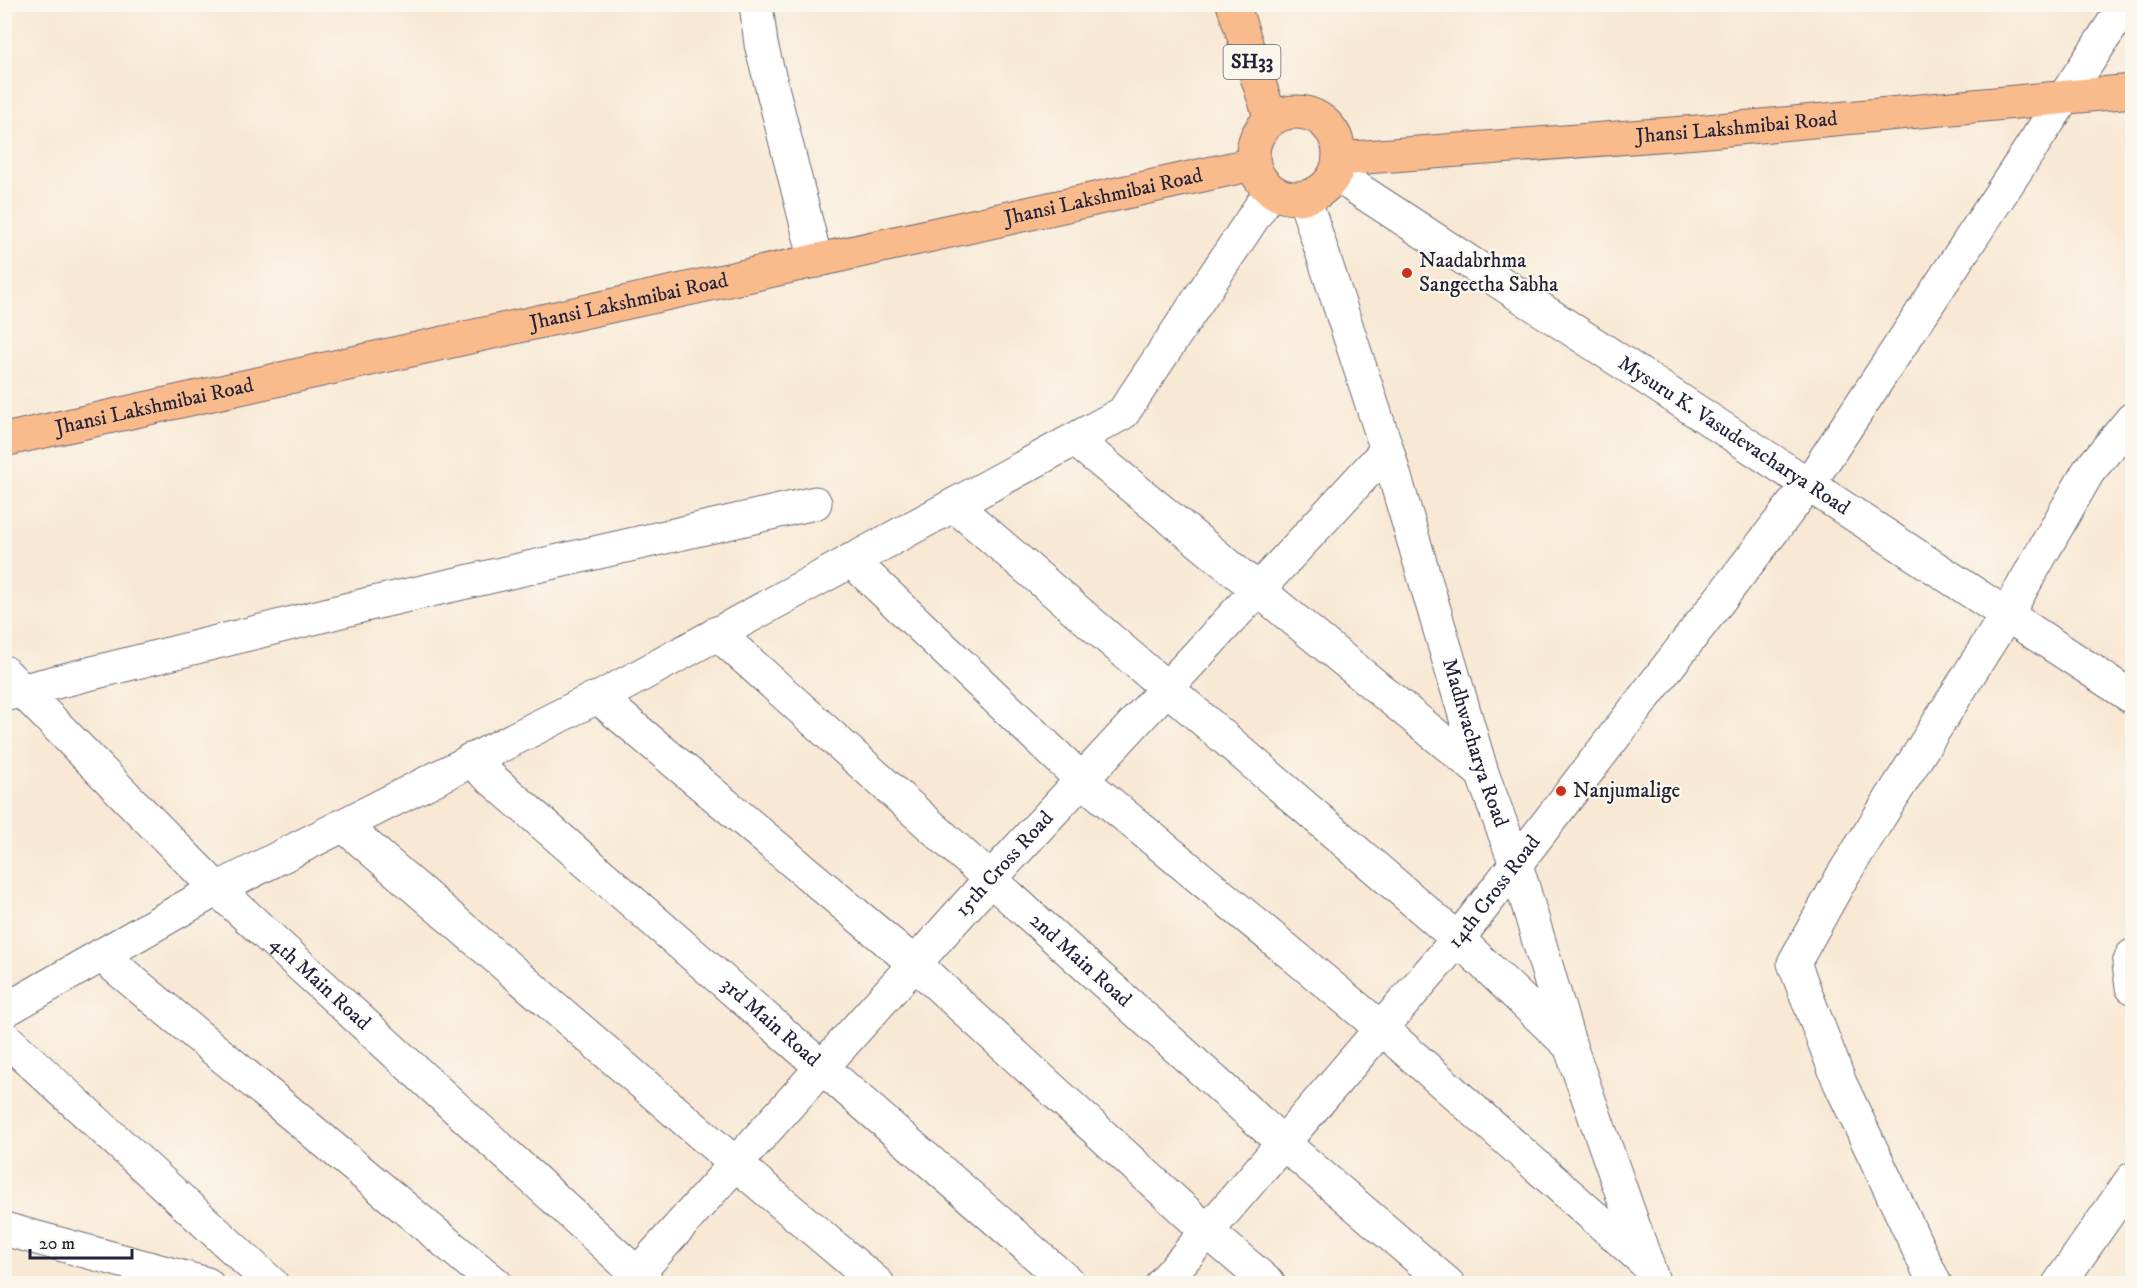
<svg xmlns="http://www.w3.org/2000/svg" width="2137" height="1288" viewBox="0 0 2137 1288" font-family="'IM FELL DW Pica',serif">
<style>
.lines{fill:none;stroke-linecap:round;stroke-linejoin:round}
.minor-casing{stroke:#6d6771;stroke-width:35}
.major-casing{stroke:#6d6771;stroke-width:35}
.minor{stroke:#fff;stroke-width:33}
.major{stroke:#fabb8c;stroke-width:33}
.poi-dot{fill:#c8321e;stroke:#fbf7ec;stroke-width:2}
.labels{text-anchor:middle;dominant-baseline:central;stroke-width:4.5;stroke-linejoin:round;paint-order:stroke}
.shield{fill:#fbf7ec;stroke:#636270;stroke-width:1.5}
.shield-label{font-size:20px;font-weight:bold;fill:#22223b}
.street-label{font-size:21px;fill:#22223b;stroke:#fbf7ec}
.poi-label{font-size:21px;fill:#22223b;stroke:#fbf7ec;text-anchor:start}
</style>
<rect width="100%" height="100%" fill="#fbf7ec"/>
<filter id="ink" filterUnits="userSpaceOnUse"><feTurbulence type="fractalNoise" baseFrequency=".0167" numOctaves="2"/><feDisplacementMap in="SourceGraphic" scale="12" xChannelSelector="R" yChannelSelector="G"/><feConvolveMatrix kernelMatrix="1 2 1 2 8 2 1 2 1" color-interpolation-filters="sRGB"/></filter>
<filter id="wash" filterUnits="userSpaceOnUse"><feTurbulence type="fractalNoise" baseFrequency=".008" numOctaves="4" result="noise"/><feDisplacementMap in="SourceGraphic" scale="24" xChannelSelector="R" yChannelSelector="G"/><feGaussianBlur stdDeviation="1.35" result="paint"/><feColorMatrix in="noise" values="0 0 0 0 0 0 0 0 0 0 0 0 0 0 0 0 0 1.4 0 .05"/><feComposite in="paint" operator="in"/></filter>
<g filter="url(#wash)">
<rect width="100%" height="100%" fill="#f8e8d4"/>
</g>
<g filter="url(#ink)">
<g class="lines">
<defs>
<g id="minor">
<polyline points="756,4 761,44 816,261"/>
<path id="s1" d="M1335 174 2132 697"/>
<path id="s2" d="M1304 197 1387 450 1482 773 1516 864 1570 1046 1654 1284"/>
<polyline points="1075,440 1482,773"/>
<polyline points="954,505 1458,939 1568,1044"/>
<polyline points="851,560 1082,780 1381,1028 1645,1262"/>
<path id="s3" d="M717 633 1283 1143 1448 1284"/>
<path id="s4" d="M4 672 217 889 648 1284"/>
<polyline points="4,695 369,604 815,503"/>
<polyline points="599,698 915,964 1207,1231 1269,1284"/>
<path id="s5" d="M470 760 1070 1284"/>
<polyline points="343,825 736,1164 878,1284"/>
<polyline points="101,955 496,1284"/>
<polyline points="2132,956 2129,964 2132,987"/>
<polyline points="4,1011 217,889 593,699 599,698 1123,413 1271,191"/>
<polyline points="4,1037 272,1284"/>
<polyline points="4,1229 207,1284"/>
<path id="s6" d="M628 1284 1004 864 1387 450"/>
<path id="s7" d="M1162 1284 1458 939 1808 485 2126 4"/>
<polyline points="1935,1284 1840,1083 1794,963 1843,875 2007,614 2088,472 2132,419"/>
<polyline points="2059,1284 2132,1179"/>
</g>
<g id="major">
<polyline points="1233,4 1271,119"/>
<circle cx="1296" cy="155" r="43"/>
<path id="s8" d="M1339 159 1697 132 2132 91"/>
<path id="s9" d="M4 440 1253 164"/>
</g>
</defs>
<use href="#minor" class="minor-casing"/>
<use href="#major" class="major-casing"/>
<use href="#minor" class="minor"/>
<use href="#major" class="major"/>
</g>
</g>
<g class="poi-dot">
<circle cx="1407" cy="273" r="6"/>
<circle cx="1561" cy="791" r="6"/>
</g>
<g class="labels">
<rect class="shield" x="1223.5" y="45" width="57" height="34" rx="4.5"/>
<g class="shield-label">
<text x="1252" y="62">SH33</text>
</g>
<g class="street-label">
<text stroke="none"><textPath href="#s8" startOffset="399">Jhansi Lakshmibai Road</textPath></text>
<text stroke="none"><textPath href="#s9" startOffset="1126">Jhansi Lakshmibai Road</textPath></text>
<text stroke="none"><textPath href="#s9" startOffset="640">Jhansi Lakshmibai Road</textPath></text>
<text stroke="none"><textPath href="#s9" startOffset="154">Jhansi Lakshmibai Road</textPath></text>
<text stroke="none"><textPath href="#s1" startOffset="477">Mysuru K. Vasudevacharya Road</textPath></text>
<text stroke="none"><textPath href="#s2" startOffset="572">Madhwacharya Road</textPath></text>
<text stroke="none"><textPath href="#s6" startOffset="564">15th Cross Road</textPath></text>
<text stroke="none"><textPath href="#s7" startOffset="514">14th Cross Road</textPath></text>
<text stroke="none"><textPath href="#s3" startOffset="489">2nd Main Road</textPath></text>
<text stroke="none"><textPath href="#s4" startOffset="444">4th Main Road</textPath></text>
<text stroke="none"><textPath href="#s5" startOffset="399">3rd Main Road</textPath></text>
</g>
<g class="poi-label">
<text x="1419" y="261">Naadabrhma<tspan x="1419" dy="24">Sangeetha Sabha</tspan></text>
<text x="1573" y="791">Nanjumalige</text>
</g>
</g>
<rect width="2137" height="1288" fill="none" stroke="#fbf7ec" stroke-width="24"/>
<path d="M30 1249v9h102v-9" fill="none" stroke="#22223b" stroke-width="3"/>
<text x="39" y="1249" font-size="18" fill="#22223b" stroke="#fbf7ec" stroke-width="4.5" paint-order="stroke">20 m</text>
</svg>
